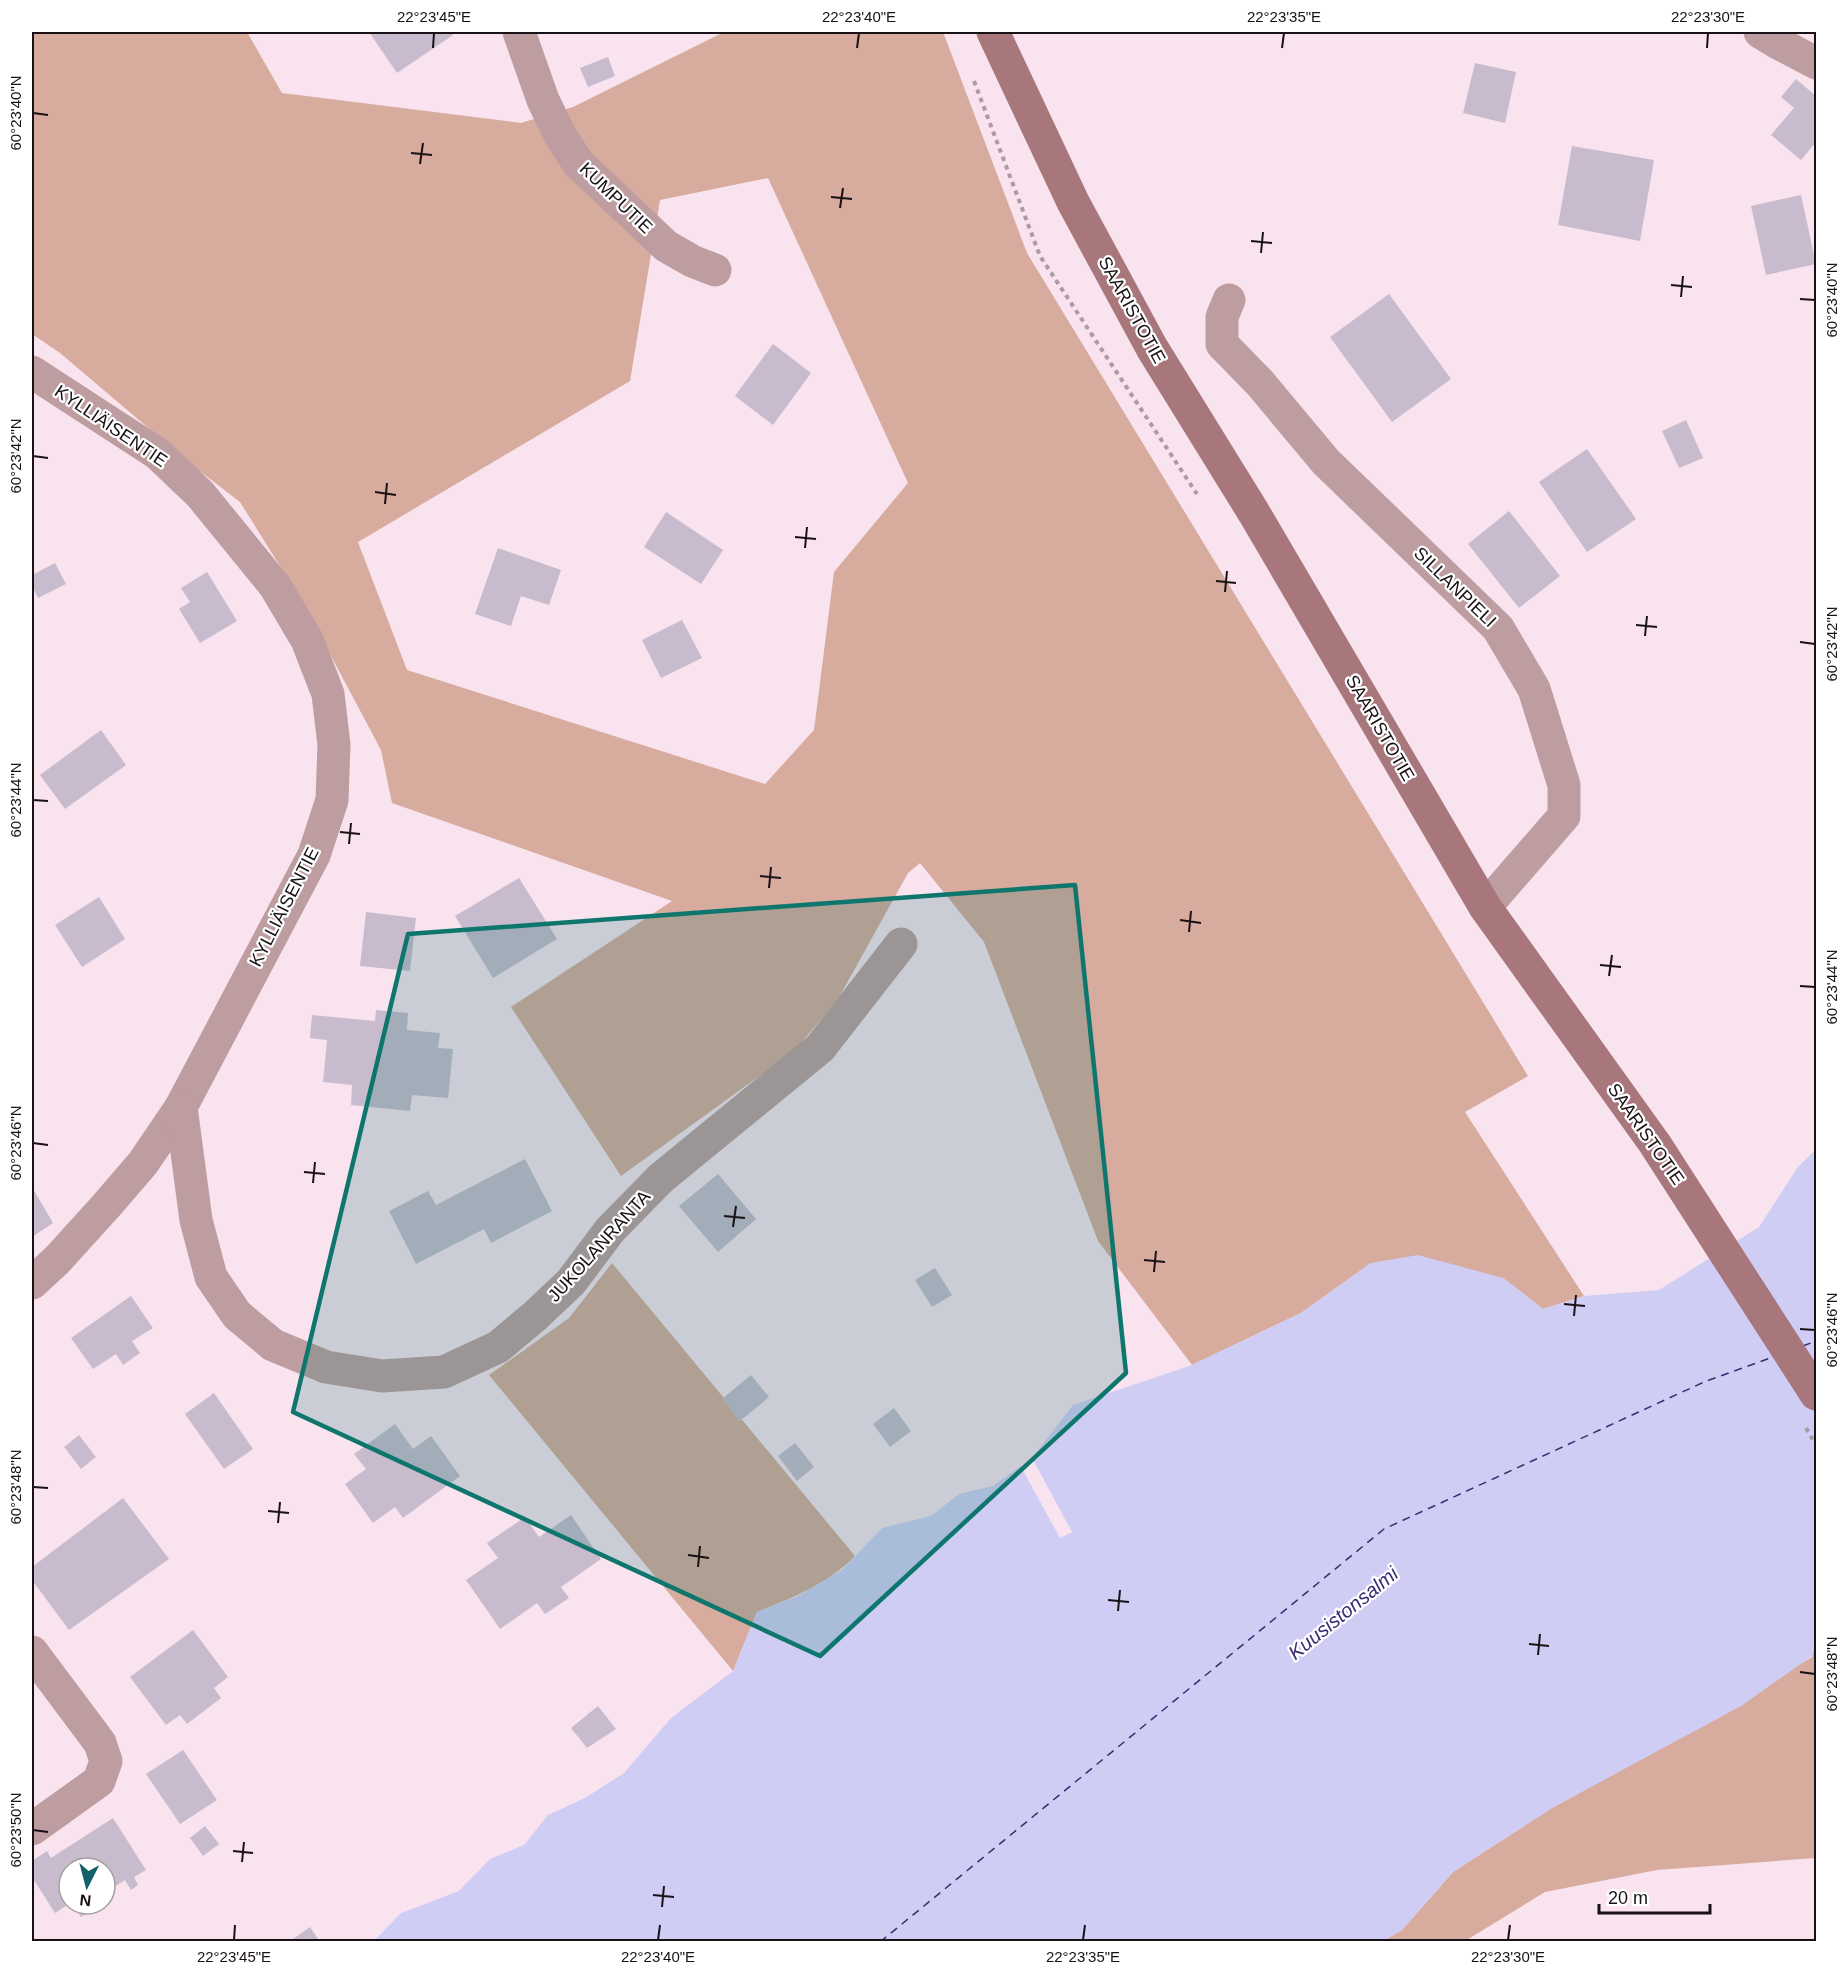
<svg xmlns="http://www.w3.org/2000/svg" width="1848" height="1973" viewBox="0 0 1848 1973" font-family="Helvetica,sans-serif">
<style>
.green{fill:#d7ab9d;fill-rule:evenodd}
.water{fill:#d0cdf4}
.pier{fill:#f9e3ef}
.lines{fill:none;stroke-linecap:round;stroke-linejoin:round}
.ferry{stroke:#3a2b73;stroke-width:1.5;stroke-dasharray:8 6;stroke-linecap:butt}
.building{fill:#c8bbcd}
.path{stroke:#ac9ba4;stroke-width:4;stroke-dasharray:4.5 4.5;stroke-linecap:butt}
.minor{stroke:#be9da0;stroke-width:33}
.secondary{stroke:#a7777c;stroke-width:33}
.marked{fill:#0f766e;fill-opacity:0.2;stroke:#0f766e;stroke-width:4.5;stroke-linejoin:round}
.ticks{fill:none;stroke:#181115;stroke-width:2}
.labels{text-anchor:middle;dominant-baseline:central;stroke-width:4.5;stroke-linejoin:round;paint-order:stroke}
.street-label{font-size:18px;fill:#181115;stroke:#fff}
.water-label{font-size:20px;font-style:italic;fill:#3a2b73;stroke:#fff}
.neatline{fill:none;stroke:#181115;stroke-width:2}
.ticks-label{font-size:15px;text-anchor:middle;fill:#181115}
</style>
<rect width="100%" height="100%" fill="#f9e3ef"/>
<g class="green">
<path d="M32 32H247L282 93 521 123 573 107 724 32H943L1027 253 1528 1076 1465 1112 1584 1296 1543 1309 1503 1278 1371 1263 1301 1313 1192 1365 1098 1241 984 942 920 863 908 873 837 1001 794 1051 621 1176 511 1007 672 901 392 803 381 750 322 639 290 582 240 502 192 465 60 353 32 334ZM768 178 908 483 834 572 814 730 765 784 407 670 358 542 630 381 660 200Z"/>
<path d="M612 1263 855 1556C828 1584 792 1598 757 1612L733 1671 489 1375 569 1318Z"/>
<polygon points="1816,1638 1816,1858 1657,1870 1545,1892 1465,1941 1381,1942 1402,1930 1453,1872 1552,1808 1659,1749 1812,1657"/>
</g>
<polygon class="water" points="1816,1149 1816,1638 1812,1656 1741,1706 1552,1808 1453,1872 1402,1930 1381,1942 373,1942 401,1913 459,1891 490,1859 524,1845 548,1815 585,1798 624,1773 671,1718 733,1671 757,1612 796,1597 842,1570 882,1528 931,1516 959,1494 993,1486 1032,1458 1073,1405 1192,1365 1301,1313 1371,1263 1418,1255 1503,1278 1543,1309 1584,1296 1659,1290 1759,1227 1798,1167"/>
<polygon class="pier" points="1032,1458 1072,1532 1060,1538 1020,1465"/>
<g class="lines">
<g class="ferry">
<polyline points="1803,1346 1816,1341"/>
<polyline points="880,1942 1384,1529 1704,1382 1773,1357"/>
</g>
</g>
<g class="building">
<polygon points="369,32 451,32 453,35 397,73"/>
<polygon points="608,57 615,76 588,87 580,68"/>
<polygon points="1475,63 1516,72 1505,123 1463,113"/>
<polygon points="1796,79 1816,96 1816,142 1801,160 1771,135 1794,108 1781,97"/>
<polygon points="1572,146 1654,160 1640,241 1558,225"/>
<polygon points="1801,195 1816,264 1766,275 1751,206"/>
<polygon points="1389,294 1451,379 1392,422 1330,337"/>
<polygon points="773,344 811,373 773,425 735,396"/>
<polygon points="1686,420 1703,458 1679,468 1662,431"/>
<polygon points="1587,449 1636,519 1587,552 1539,482"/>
<polygon points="1509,511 1560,576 1519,608 1468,544"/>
<polygon points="666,512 723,550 701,584 644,547"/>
<polygon points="498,548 561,570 549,605 521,596 511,626 475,614"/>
<polygon points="55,563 66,584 38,598 32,585 32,575"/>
<polygon points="207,572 237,621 200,643 179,609 190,602 181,588"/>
<polygon points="682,620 702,658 661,678 642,640"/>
<polygon points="101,730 126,765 65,809 40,775"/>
<polygon points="519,878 557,939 493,978 455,916"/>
<polygon points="99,897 125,939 82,967 55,925"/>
<polygon points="366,912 416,918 410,971 360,966"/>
<polygon points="376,1010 408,1013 407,1030 440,1033 438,1048 453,1049 448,1098 412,1095 410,1111 351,1105 352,1085 323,1082 327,1040 310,1038 312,1015 375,1021"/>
<polygon points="525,1159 552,1211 491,1243 484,1229 416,1264 389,1211 428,1191 436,1205"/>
<polygon points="718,1174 756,1219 718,1252 679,1206"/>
<polygon points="32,1187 53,1223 32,1237"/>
<polygon points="935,1268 952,1295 932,1307 915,1280"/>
<polygon points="131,1296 153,1328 132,1341 140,1353 123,1365 116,1354 93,1369 71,1338"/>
<polygon points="751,1375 769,1397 740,1421 722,1399"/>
<polygon points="214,1393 253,1449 224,1469 185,1414"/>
<polygon points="894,1408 911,1431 890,1447 873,1424"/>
<polygon points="395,1424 413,1449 431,1436 460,1476 403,1518 395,1507 373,1523 345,1484 366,1469 354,1454"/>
<polygon points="79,1435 96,1457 81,1469 64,1447"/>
<polygon points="795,1443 814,1467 797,1481 778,1456"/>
<polygon points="123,1498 169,1559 69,1630 32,1580 32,1567"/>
<polygon points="571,1515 601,1559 561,1587 569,1598 545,1614 537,1603 500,1629 466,1580 498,1558 487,1543 525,1517 539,1537"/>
<polygon points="193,1630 228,1677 214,1688 221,1698 187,1724 180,1715 166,1725 130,1677"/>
<polygon points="598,1706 616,1729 587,1748 571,1728"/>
<polygon points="183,1750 217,1800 180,1824 146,1774"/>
<polygon points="113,1818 146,1870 134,1877 138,1885 131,1890 125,1880 105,1893 105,1868 69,1868 69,1904 55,1913 32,1877 32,1861 47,1851 51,1858"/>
<polygon points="205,1826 219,1844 203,1856 190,1838"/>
<polygon points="72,1904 100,1904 81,1917"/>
<polygon points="310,1927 320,1942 289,1942"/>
</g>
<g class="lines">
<g class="path">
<polyline points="974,81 1040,256 1197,494"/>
<polyline points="1806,1428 1816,1445"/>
</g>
<g class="minor">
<polyline points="519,32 543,100 560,135 578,163 666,246 692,261 715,270"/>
<polyline points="1760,32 1780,44 1816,63"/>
<polyline points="1229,300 1222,317 1222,344 1260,383 1326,462 1498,628 1534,689 1564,785 1564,816 1485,907"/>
<polyline points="32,372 158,454 200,494 275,586 307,640 328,694 334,745 332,800 314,855 181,1107 143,1163 106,1206 57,1260 32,1283"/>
<polyline points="181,1107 196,1220 211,1277 237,1315 273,1345 326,1367 382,1376 444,1372 498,1347 535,1316 571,1282 610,1230 661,1178 820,1048 901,944"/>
<polyline points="32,1652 100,1743 106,1761 99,1781 32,1829"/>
</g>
<polyline class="secondary" points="993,32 1073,202 1152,348 1254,513 1485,907 1655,1144 1816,1394"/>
</g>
<path class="marked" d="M1075 885 1126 1373 820 1656 293 1412 408 934Z"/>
<path class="ticks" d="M433 48 434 33M857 48 859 33M1282 48 1284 33M1707 48 1708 33M33 113 48 115M411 153 432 155M420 164 423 143M831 197 852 199M840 208 843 188M1251 241 1272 243M1261 253 1263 232M1671 285 1692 287M1681 297 1683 276M1800 299 1815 300M33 456 48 458M375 492 396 495M385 504 387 483M795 537 816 539M805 548 807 527M1216 581 1236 583M1225 592 1227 571M1636 625 1657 627M1645 636 1647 616M1800 642 1815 644M33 800 48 801M340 832 360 834M349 844 351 823M760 876 781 878M769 888 771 867M1180 920 1201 923M1189 932 1191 911M1600 965 1621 967M1609 976 1612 955M1800 986 1815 987M33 1143 48 1145M304 1172 325 1174M313 1183 315 1162M724 1216 745 1218M733 1227 736 1206M1144 1260 1165 1262M1154 1272 1156 1251M1564 1304 1585 1306M1574 1316 1576 1295M1800 1329 1815 1330M33 1487 48 1488M268 1511 289 1513M278 1523 280 1502M688 1555 709 1558M698 1567 700 1546M1108 1600 1129 1602M1118 1611 1120 1590M1529 1644 1549 1646M1538 1655 1540 1634M1800 1672 1815 1674M33 1830 48 1832M233 1851 253 1853M242 1862 244 1842M653 1895 674 1897M662 1907 664 1886M234 1940 235 1925M658 1940 660 1925M1083 1940 1085 1925M1508 1940 1510 1925"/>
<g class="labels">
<g class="street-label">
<text transform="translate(616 198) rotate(44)">KUMPUTIE</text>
<text transform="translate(1132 310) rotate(61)">SAARISTOTIE</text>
<text transform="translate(111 426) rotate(34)">KYLLIÄISENTIE</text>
<text transform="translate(1455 587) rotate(44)">SILLANPIELI</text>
<text transform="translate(1380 728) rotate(60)">SAARISTOTIE</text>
<text transform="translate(284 907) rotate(-63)">KYLLIÄISENTIE</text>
<text transform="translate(1646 1134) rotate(55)">SAARISTOTIE</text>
<text transform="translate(599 1246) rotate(-48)">JUKOLANRANTA</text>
</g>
<g class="water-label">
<text transform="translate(1343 1613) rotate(-39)">Kuusistonsalmi</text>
</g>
</g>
<rect width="1848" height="1973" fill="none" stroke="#ffffff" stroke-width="66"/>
<g transform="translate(87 1886) rotate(186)"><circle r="28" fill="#ffffff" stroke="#a3a0a1" stroke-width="1.5"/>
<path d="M0-4.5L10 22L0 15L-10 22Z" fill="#116169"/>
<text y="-9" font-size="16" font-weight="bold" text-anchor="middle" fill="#181115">N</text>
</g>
<path d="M1599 1904v9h111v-9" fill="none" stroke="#181115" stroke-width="3"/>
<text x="1608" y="1904" font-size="18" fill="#181115" stroke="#ffffff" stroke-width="4.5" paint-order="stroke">20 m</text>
<rect x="33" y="33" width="1782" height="1907" class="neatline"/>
<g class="ticks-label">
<text x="434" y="22">22°23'45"E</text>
<text x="859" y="22">22°23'40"E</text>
<text x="1284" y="22">22°23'35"E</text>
<text x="1708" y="22">22°23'30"E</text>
<text transform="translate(16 113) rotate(-90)" y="5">60°23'40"N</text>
<text transform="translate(1832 300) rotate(-90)" y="5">60°23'40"N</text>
<text transform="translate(16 456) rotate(-90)" y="5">60°23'42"N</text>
<text transform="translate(1832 644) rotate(-90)" y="5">60°23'42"N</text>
<text transform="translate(16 800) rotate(-90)" y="5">60°23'44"N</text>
<text transform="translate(1832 987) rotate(-90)" y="5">60°23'44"N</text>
<text transform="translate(16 1143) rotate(-90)" y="5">60°23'46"N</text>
<text transform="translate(1832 1330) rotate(-90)" y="5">60°23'46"N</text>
<text transform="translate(16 1487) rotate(-90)" y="5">60°23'48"N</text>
<text transform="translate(1832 1674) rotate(-90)" y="5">60°23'48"N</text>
<text transform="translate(16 1830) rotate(-90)" y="5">60°23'50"N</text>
<text x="234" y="1962">22°23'45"E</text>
<text x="658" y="1962">22°23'40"E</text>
<text x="1083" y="1962">22°23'35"E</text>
<text x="1508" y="1962">22°23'30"E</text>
</g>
</svg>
